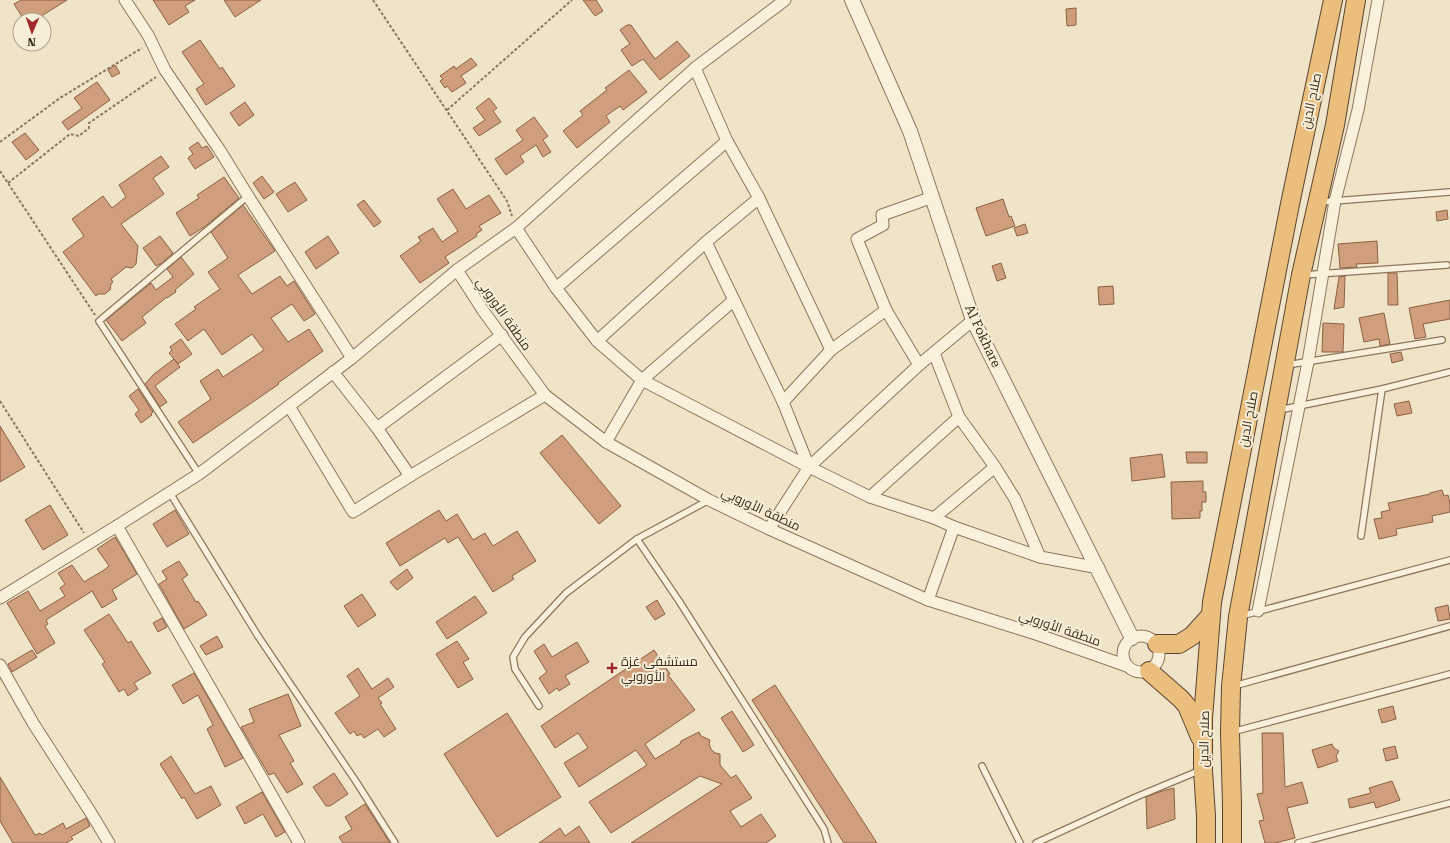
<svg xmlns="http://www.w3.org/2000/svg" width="1450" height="843" viewBox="0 0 1450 843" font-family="'Roboto Serif',Cairo,serif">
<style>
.building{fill:#cf9f7d;stroke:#8d5f41}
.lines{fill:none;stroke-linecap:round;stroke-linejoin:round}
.service-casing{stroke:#8d765c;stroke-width:8}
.minor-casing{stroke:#8d765c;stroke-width:13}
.tertiary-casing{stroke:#8d765c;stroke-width:16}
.trunk-casing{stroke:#5b4430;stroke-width:20}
.path{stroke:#8d765c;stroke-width:2;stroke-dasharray:3 2;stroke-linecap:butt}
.service{stroke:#faf1dc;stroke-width:5.5}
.minor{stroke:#faf1dc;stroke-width:11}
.tertiary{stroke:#faf1dc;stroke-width:14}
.trunk{stroke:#eabe7c;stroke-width:18}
.poi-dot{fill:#9e2a2b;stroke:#f7eed8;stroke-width:1.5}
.labels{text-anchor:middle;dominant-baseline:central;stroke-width:4;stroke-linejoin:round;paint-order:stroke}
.street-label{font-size:13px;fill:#3d2e20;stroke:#f7eed8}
.poi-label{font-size:13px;fill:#3d2e20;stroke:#f7eed8;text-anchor:start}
</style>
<rect width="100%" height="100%" fill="#f0e4c8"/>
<g class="building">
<polygon points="21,0 67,0 35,20 24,20 14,4"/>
<polygon points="153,0 195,0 185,6 189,12 169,25"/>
<polygon points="224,0 261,0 235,17"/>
<polygon points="583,0 596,0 603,11 595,16"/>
<polygon points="1076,8 1076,25 1067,26 1066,9"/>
<polygon points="627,25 631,25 655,59 677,41 690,56 660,80 643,59 632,66 621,50 630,44 620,30"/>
<polygon points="200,40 220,69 222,67 235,86 206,105 196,89 204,84 182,52"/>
<polygon points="471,58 477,65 461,76 466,83 452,92 447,86 445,88 440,81 443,79 440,76 454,66 456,69"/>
<polygon points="115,65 120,73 112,77 108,70"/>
<polygon points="629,70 647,92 623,110 620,106 606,116 610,122 577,148 563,131 583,115 580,111 607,90 605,88"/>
<polygon points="97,82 110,100 68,130 62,122 82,108 74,98"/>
<polygon points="489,98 497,108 493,111 501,122 479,136 473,128 485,120 476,108"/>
<polygon points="245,102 254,115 239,126 230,113"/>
<polygon points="534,117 548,136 543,140 551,152 543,157 536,145 520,156 524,162 506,175 495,159 523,140 516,130"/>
<polygon points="25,133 39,150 26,160 12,142"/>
<polygon points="198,142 202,148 207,146 214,157 195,169 188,158 193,154 189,148"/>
<polygon points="161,156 169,167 153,178 164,194 121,224 138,246 136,264 132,268 126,267 111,279 113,282 111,284 110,290 107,292 105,294 98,294 96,296 63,252 84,236 72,219 103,196 112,208 126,197 119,185"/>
<polygon points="262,176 274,192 264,199 253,183"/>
<polygon points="224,177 239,198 207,225 190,236 176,213 199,198 197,195"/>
<polygon points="295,182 307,200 288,212 276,194"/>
<polygon points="453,189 466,209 489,195 501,213 479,226 482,230 476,234 477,236 445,257 449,263 420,283 400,256 421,241 418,237 433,228 442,242 458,231 437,199"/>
<polygon points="1003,199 1009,217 1011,216 1015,226 986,236 976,208"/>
<polygon points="364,200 381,222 374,227 357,205"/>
<polygon points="243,205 275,251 238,275 252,294 280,276 287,286 294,281 315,314 304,321 292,304 271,318 288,342 309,329 323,351 278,383 279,384 193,443 178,422 211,399 200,381 218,369 223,377 264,350 252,334 222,355 204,329 188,341 175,324 196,309 194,307 220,289 208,272 228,258 211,232"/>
<polygon points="1447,210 1448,219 1437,221 1436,212"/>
<polygon points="1025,224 1028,233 1017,236 1014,228"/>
<polygon points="160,236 173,253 162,263 156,266 143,248"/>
<polygon points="328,236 339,253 316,269 305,252"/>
<polygon points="1377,241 1378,263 1356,264 1357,267 1340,268 1338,244"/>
<polygon points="181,257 194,274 175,290 176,292 167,298 167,297 142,317 146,323 122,341 106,320 151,283 156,290 173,277 167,269"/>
<polygon points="1001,263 1006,278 997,281 992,266"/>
<polygon points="1388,273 1397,273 1398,305 1388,305"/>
<polygon points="1345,276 1344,307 1334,309 1339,277"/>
<polygon points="1113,286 1114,304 1099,305 1098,287"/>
<polygon points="1450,300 1450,319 1423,324 1426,337 1415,339 1409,308"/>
<polygon points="1384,313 1390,344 1380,346 1379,339 1364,342 1359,318"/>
<polygon points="1323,323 1344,324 1343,352 1322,352"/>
<polygon points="181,339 192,354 178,364 169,353 172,350 170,347"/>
<polygon points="1401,352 1403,360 1392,363 1390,354"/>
<polygon points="174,359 180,367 155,386 167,402 160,407 145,384 154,374"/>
<polygon points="138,389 153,412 151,414 152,415 141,423 135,414 139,410 129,396"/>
<polygon points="1409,401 1412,413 1397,416 1394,404"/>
<polygon points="0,426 25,467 0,482"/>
<polygon points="562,435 621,506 599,524 540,453"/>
<polygon points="1186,452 1207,452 1207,463 1187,463"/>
<polygon points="1162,454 1165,477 1132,481 1130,458"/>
<polygon points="1203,481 1203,492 1206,492 1206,502 1202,502 1202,511 1200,511 1200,518 1172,519 1171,482"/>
<polygon points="1442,490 1444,496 1448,495 1450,503 1450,512 1432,516 1433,522 1396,529 1397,535 1379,539 1374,519 1382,518 1381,512 1390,510 1388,503 1430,494 1430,493"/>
<polygon points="50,505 68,535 43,550 25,520"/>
<polygon points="175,510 189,534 167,547 153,524"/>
<polygon points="439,510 446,521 457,514 473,540 485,533 493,546 517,531 536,561 512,576 514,579 493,592 458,537 448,543 445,538 400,566 386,543"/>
<polygon points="115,537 137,574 112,590 117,599 102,608 92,591 46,620 48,624 45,626 55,643 37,654 7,603 28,591 40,611 65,596 60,588 65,584 58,573 72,565 84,582 104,570 109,566 97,549"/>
<polygon points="179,561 188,575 182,579 196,602 198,601 207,615 184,629 159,584 167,579 162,571"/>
<polygon points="407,569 413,578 397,590 390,582"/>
<polygon points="362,594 376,615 358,627 344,606"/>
<polygon points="475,596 487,613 447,639 436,622"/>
<polygon points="657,600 665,614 655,620 646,607"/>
<polygon points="1448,605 1450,619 1438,621 1435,608"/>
<polygon points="109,614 128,643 131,641 151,673 134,683 138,689 128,696 124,689 119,692 102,664 105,662 84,630"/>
<polygon points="162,618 167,627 158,632 153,623"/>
<polygon points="217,636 223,647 206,655 200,646"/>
<polygon points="457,641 469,659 463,662 473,679 458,688 436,654"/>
<polygon points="577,642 589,662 565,676 570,684 559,691 557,688 549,694 539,678 547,672 534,651 544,644 552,657"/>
<polygon points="32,650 37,657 12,672 8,664"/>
<polygon points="654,650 670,674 668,675 695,710 645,744 655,759 680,744 681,741 699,732 701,736 710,740 709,744 711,749 715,753 720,754 720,765 731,778 736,775 752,798 730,811 741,827 761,814 776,836 766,843 631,843 722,784 700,776 611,833 589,802 647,765 636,750 579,787 564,763 588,748 578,733 555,748 541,726"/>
<polygon points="358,668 372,689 388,678 394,687 378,698 382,703 380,704 396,729 384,737 378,729 364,738 361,734 357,736 354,731 350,734 335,713 360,696 347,676"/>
<polygon points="194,673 243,758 225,767 207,729 213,725 198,695 183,704 172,685"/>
<polygon points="775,685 877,843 844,843 752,700"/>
<polygon points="288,694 301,726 279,735 294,761 290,763 303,784 287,793 274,773 269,775 241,727 254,722 249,709"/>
<polygon points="1393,706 1396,719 1382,723 1378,710"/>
<polygon points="732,711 754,745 743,752 721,718"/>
<polygon points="507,713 561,797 497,837 444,754"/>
<polygon points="1262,733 1283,733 1285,787 1302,782 1308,803 1287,808 1295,838 1275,843 1265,843 1259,821 1264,820 1257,794 1263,793"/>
<polygon points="1332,744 1334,748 1339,751 1336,756 1338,761 1318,768 1312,750"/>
<polygon points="1395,746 1398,758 1386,761 1383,749"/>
<polygon points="171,756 195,794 211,786 221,805 197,819 184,797 182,799 160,764"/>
<polygon points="334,773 348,794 330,806 326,806 313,787"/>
<polygon points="0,777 35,835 40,833 42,835 63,823 66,829 86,818 90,826 71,837 73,839 66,843 13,843 0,821"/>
<polygon points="1392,781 1400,800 1376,808 1374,802 1350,808 1348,799 1371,793 1369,788"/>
<polygon points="1174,788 1175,819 1147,829 1146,797 1162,791"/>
<polygon points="262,792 285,832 276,837 263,814 245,824 236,807"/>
<polygon points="365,804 390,843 343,843 339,837 352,829 345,817"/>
<polygon points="579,826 590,843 539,843 560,828 565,836"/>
</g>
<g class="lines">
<defs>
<g id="service">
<polyline points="1321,202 1450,192"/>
<polyline points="1303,275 1447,265"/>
<polyline points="1288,364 1293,364 1442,340"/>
<polyline points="1279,410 1382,389 1450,372"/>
<polyline points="199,474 99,321 248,196"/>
<polyline points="170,493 258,636 357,783 395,843"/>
<polyline points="709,500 637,539 679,601 824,829 828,843"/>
<polyline points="1361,536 1382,389"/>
<polyline points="1241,616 1450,560"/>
<polyline points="1234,686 1450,626"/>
<polyline points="539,706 515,669 513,657 525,637 566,593 637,539"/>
<polyline points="1232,732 1450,674"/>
<polyline points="982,766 1020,843"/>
<polyline points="1036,843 1136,797 1201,770"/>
<polyline points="1298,843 1450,803"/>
</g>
<g id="minor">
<polyline points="125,0 148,35 165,70 219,149 248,196 352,358"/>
<polyline points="695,68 727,141 759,198 831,350 886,310"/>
<polyline points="516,228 556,288 597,341 642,380 809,467 870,497 934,518 954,527 1040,557 1099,568"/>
<polyline points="706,242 783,402 809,467 769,529"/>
<polyline points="457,270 484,312 545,395 606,442 709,500 769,529 928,600 1039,635 1127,666"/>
<polyline points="556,288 727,141"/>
<polyline points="597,341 706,242 759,198"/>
<polyline points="934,353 959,417 995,467 1015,499 1040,557"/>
<polyline points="919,365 886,310 857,239 883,225 882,215 933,197"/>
<polyline points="333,372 377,428 410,476"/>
<polyline points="783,402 831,350"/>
<polyline points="289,406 353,512 410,476 545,395"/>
<polyline points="377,428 502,335"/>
<polyline points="606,442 642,380 734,300"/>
<polyline points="809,467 919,365 973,320"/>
<polyline points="870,497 959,417"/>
<polyline points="934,518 995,467"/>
<polyline points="117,526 215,696 299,843"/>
<polyline points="0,598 117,526 199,474 289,406 352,358 457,270 516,228 695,68 785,0"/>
<polyline points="928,600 954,527"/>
<polyline points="1258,611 1308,362 1335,201 1358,110 1378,0"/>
<circle cx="1141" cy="654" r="18"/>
<polyline points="0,665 33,723 91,813 109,843"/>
</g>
<polyline id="tertiary" points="852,0 910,131 973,320 1132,638"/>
<g id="trunk">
<polyline points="1157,644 1179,644 1192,636 1211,615"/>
<polyline points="1149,671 1181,699 1187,706 1200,737"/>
<polyline points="1206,843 1206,816 1203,770 1203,719 1212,602 1290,204 1333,0"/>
<polyline points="1232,843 1232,804 1230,733 1231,687 1238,617 1301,275 1335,125 1356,0"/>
</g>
</defs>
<use href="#service" class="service-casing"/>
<use href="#minor" class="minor-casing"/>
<use href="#tertiary" class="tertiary-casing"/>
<use href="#trunk" class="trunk-casing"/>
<g class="path">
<polyline points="373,0 507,201 512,216"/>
<polyline points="447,110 572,0"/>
<polyline points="0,142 60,98 142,48"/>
<polyline points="0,171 95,315"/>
<polyline points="8,183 70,134 79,136 89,128 89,123 156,77"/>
<polyline points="0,401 84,533"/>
</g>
<use href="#service" class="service"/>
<use href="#minor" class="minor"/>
<use href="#tertiary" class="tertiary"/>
<use href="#trunk" class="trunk"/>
</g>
<path class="poi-dot" d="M610 662h4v4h4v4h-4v4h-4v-4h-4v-4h4z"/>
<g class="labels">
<g class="street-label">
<text transform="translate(1311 101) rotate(-78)">صلاح الدين</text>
<text transform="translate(504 314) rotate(55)">منطقة الأوروبي</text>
<text transform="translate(983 336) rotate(65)">Al Fokhare</text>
<text transform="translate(1248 419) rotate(-79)">صلاح الدين</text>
<text transform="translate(761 509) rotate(25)">منطقة الأوروبي</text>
<text transform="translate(1060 628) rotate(19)">منطقة الأوروبي</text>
<text transform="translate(1204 739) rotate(-89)">صلاح الدين</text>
</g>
<g class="poi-label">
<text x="621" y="661">مستشفى غزة<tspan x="621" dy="15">الأوروبي</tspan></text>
</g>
</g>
<g transform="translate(32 32) rotate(182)"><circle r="19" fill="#f7eed8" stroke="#ada18e"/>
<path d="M0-3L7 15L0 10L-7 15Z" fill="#9e2a2b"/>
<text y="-6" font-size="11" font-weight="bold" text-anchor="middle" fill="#3d2e20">N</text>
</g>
</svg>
